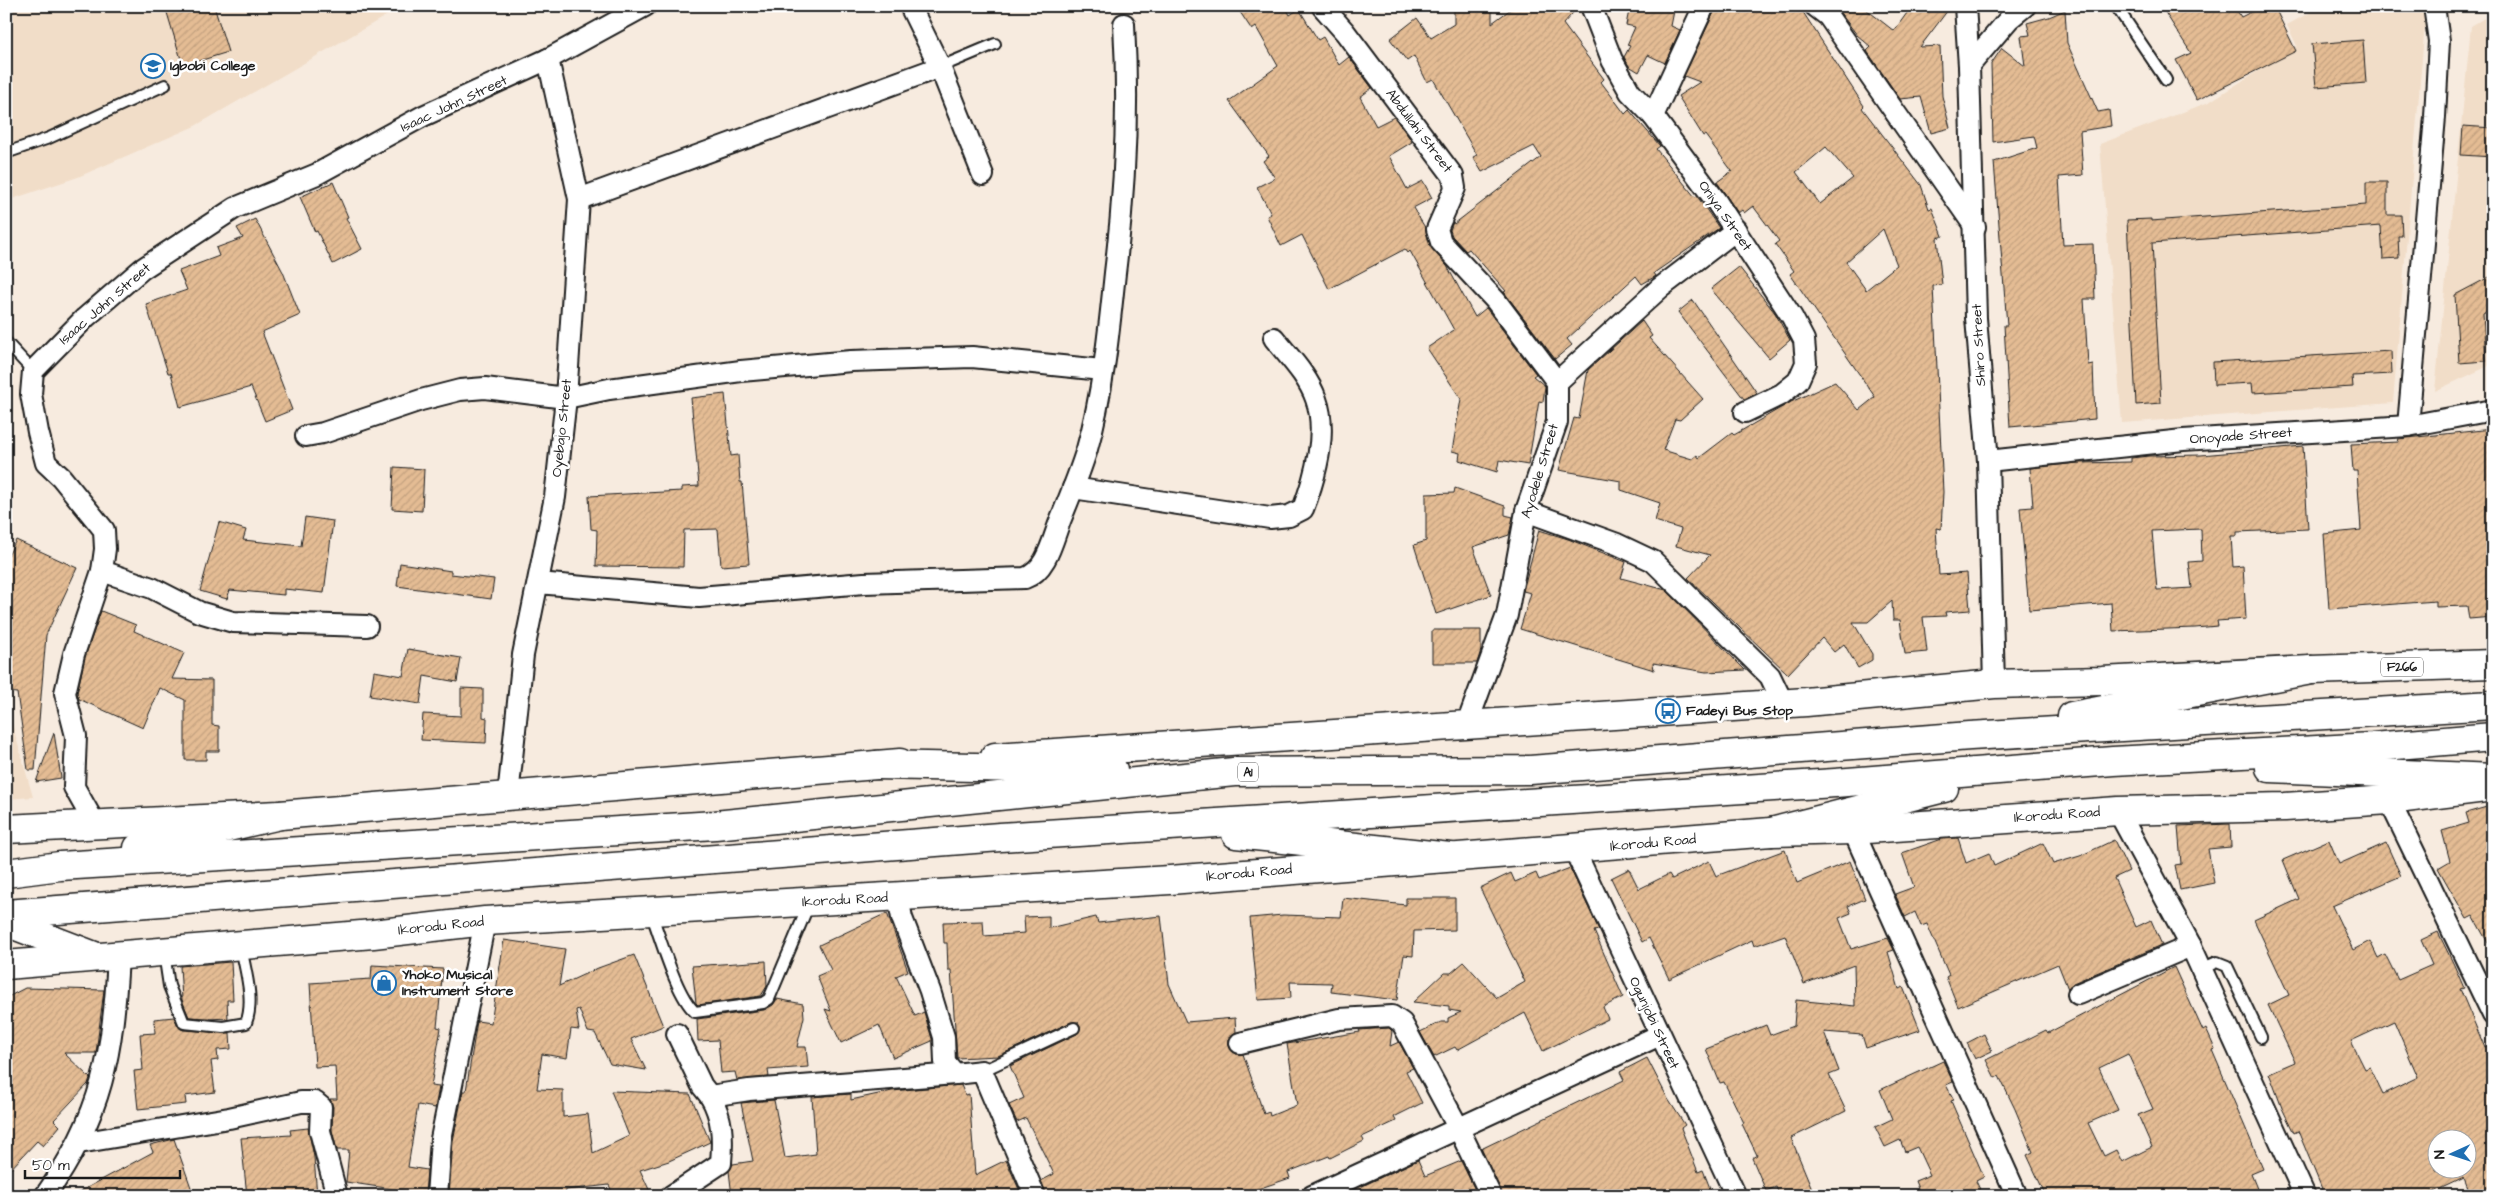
<svg xmlns="http://www.w3.org/2000/svg" width="2499" height="1202" viewBox="0 0 2499 1202" font-family="'Architects Daughter',sans-serif">
<style>
.built{fill:#f1ddc8}
.building{fill:url(#building-hatch);stroke:#1c1c1c;fill-rule:evenodd}
.lines{fill:none;stroke-linecap:round;stroke-linejoin:round}
.lane-casing{stroke:#1c1c1c;stroke-width:14}
.street-casing{stroke:#1c1c1c;stroke-width:24}
.primary-casing{stroke:#1c1c1c;stroke-width:31}
.highway-casing{stroke:#1c1c1c;stroke-width:31}
.lane{stroke:#fff;stroke-width:10}
.street{stroke:#fff;stroke-width:20}
.primary{stroke:#fff;stroke-width:28}
.highway{stroke:#fff;stroke-width:28}
.labels{text-anchor:middle;dominant-baseline:central;stroke-width:5;stroke-linejoin:round;paint-order:stroke}
.shield{fill:#fff;stroke:#606060;stroke-width:1}
.shield-label{font-size:12px;font-weight:bold;fill:#1c1c1c}
.poi-label{font-size:14px;font-weight:bold;fill:#1c1c1c;stroke:#fff;text-anchor:start}
.street-label{font-size:14px;fill:#1c1c1c;stroke:#fff}
</style>
<defs>
<pattern id="building-hatch" width="6" height="6" patternUnits="userSpaceOnUse" patternTransform="scale(1.25)"><rect width="6" height="6" fill="#e4bc94"/><path d="M-1 1l2-2M0 6l6-6M5 7l2-2" fill="none" stroke="#c3a17f"/></pattern>
</defs>
<rect width="100%" height="100%" fill="#f7ebdf"/>
<filter id="ink" filterUnits="userSpaceOnUse"><feTurbulence type="fractalNoise" baseFrequency=".02" numOctaves="2"/><feDisplacementMap in="SourceGraphic" scale="10" xChannelSelector="R" yChannelSelector="G"/><feConvolveMatrix kernelMatrix="1 2 1 2 8 2 1 2 1" color-interpolation-filters="sRGB"/></filter>
<g filter="url(#ink)">
<g class="built">
<polygon points="6,6 403,6 195,126 78,177 6,201"/>
<polygon points="2322,6 2424,6 2426,11 2393,403 2122,423 2100,144 2209,102 2297,46 2287,25"/>
<polygon points="2493,13 2493,364 2435,391 2471,26"/>
<polygon points="6,702 33,797 6,799"/>
</g>
<g class="building">
<polygon points="165,6 214,6 228,52 183,66"/>
<polygon points="1236,6 1285,6 1290,15 1299,9 1318,40 1323,37 1339,65 1349,57 1372,88 1360,97 1376,126 1394,117 1409,137 1412,142 1389,156 1407,189 1423,181 1432,198 1413,208 1426,229 1430,246 1447,266 1475,317 1486,308 1536,374 1533,376 1545,386 1543,402 1539,401 1528,465 1499,460 1497,472 1459,460 1460,453 1452,451 1461,399 1427,348 1454,330 1410,251 1408,253 1405,249 1329,289 1302,235 1281,246 1267,216 1271,214 1257,187 1275,178 1263,161 1269,156 1229,101 1278,66 1256,27 1252,30"/>
<polygon points="1454,6 1492,6 1492,23 1515,6 1579,6 1563,24 1604,79 1601,82 1625,114 1629,110 1660,146 1656,149 1695,197 1697,196 1719,228 1654,273 1656,276 1642,284 1636,276 1567,339 1572,345 1555,359 1504,292 1506,291 1469,249 1466,251 1452,236 1450,230 1453,222 1454,224 1541,157 1534,146 1482,172 1473,157 1477,155 1433,79 1427,82 1414,56 1407,61 1390,39 1417,18 1431,38 1454,24"/>
<polygon points="1630,6 1675,6 1671,26 1680,30 1665,63 1648,55 1639,72 1629,66 1624,57 1630,46 1627,45 1635,27 1626,25"/>
<path d="M1717 6H1799L1864 106 1862 108 1921 185 1929 209 1932 208 1943 236 1937 238 1942 285 1933 286 1943 492 1941 529 1936 528 1939 575 1967 573 1970 610 1945 612 1946 616 1923 617 1927 652 1905 654 1900 620H1893L1892 601 1868 622H1853L1872 654V660L1858 668 1844 644 1834 652 1822 638 1788 674 1688 578 1710 555 1676 546 1681 529 1655 521 1660 503 1621 490V481L1559 470 1574 418 1579 419 1588 370 1642 321 1652 336 1649 338 1703 399 1680 420 1675 419 1663 450 1692 459 1697 455 1699 458 1732 433 1734 435 1791 402 1835 382 1859 410 1875 397 1790 274 1794 271 1775 244 1779 241 1753 206 1744 213 1742 210 1738 213 1717 182 1732 171 1705 135 1703 136 1678 96 1700 82 1684 76ZM1826 147 1853 178 1820 204 1796 172ZM1883 229 1897 265 1866 290 1846 262Z"/>
<polygon points="1835,6 1862,6 1894,31 1912,6 1951,6 1920,47 1940,46 1942,96 1950,128 1931,133 1921,97 1900,99 1867,51 1871,47 1857,35"/>
<polygon points="2161,6 2234,6 2241,17 2263,6 2274,6 2296,51 2197,100 2176,60 2191,53"/>
<polygon points="2065,10 2067,43 2098,112 2109,110 2111,126 2080,131 2083,175 2059,177 2063,245 2093,244 2095,299 2084,299 2088,365 2093,364 2095,419 2010,427 2004,325 2007,325 1994,162 2037,148 2034,136 1993,142 1991,64 2002,48 2025,66 2021,36 2030,35 2027,23 2049,17"/>
<polygon points="2363,40 2366,83 2316,87 2312,44"/>
<polygon points="2463,126 2493,128 2493,157 2461,155"/>
<polygon points="333,182 348,217 346,218 362,249 333,264 317,231 315,232 300,197"/>
<polygon points="2366,182 2387,182 2387,215 2401,215 2402,236 2398,236 2399,258 2383,259 2381,226 2152,243 2161,403 2136,405 2127,220 2151,219 2151,221 2366,205"/>
<polygon points="255,219 283,272 300,315 262,332 292,410 265,421 251,387 180,407 171,373 168,373 146,304 187,290 179,271 219,256 216,248 243,238 237,228"/>
<polygon points="1739,267 1775,313 1790,340 1769,358 1711,289"/>
<polygon points="2493,275 2493,308 2483,313 2486,361 2459,363 2455,295"/>
<polygon points="1693,300 1757,393 1744,399 1678,312"/>
<polygon points="2391,351 2392,374 2352,376 2353,387 2253,393 2252,383 2214,385 2213,362"/>
<polygon points="725,394 731,456 738,455 740,482 742,482 749,564 721,566 718,529 684,530 683,567 596,566 597,530 591,529 589,496 682,491 682,487 699,486 691,398"/>
<polygon points="2492,429 2493,617 2469,619 2467,606 2436,607 2436,601 2329,609 2324,534 2361,530 2357,471 2353,471 2351,444 2399,442 2398,439"/>
<path d="M2303 446 2308 529 2237 532V536H2231L2233 567 2243 566 2246 619 2217 621 2218 626 2195 628 2113 631 2111 603 2029 610 2020 508 2033 507 2030 468 2078 463 2131 462V458L2149 456 2201 455ZM2201 529 2202 561 2189 562 2192 588 2157 590 2152 531Z"/>
<polygon points="394,467 424,469 422,511 392,509"/>
<polygon points="1455,488 1505,506 1505,515 1513,517 1509,535 1473,547 1491,595 1436,614 1414,545 1426,541 1426,494 1454,493"/>
<polygon points="305,517 333,521 324,593 284,589 284,595 230,590 227,599 200,591 219,522 246,530 243,540 301,546"/>
<polygon points="1539,530 1568,539 1626,562 1621,578 1666,590 1745,670 1706,672 1653,663 1654,670 1520,629 1531,593 1523,591"/>
<polygon points="16,540 77,568 46,635 35,770 28,770 17,693 6,692 6,560"/>
<polygon points="400,563 451,571 451,574 494,579 491,599 397,586"/>
<polygon points="101,611 136,625 134,631 184,653 172,679 212,680 212,725 219,726 219,751 206,751 206,760 185,760 185,700 160,688 143,728 79,699 77,693 85,657"/>
<polygon points="1432,630 1481,630 1481,650 1477,663 1432,663"/>
<polygon points="408,649 461,658 457,682 424,676 420,704 370,696 374,671 403,676"/>
<polygon points="461,688 483,689 483,717 487,718 486,743 421,740 423,714 461,716"/>
<polygon points="54,733 61,778 36,782"/>
<polygon points="2490,806 2493,814 2493,952 2473,916 2467,919 2438,868 2450,861 2442,831 2469,823 2466,813"/>
<polygon points="2230,824 2231,847 2208,849 2214,883 2180,890 2175,865 2181,864 2178,826"/>
<polygon points="1958,838 1966,863 1989,853 1994,866 2043,843 2053,864 2080,856 2114,840 2129,871 2114,878 2136,927 2151,920 2162,945 2073,983 2068,989 2058,964 1958,1007 1946,977 1949,975 1927,924 1921,926 1915,912 1905,917 1895,894 1914,887 1902,853 1942,839"/>
<path d="M2329 840 2339 864 2386 843 2401 876 2332 906 2353 950 2370 941 2378 958 2385 954 2398 980 2432 965 2421 940 2438 932 2454 965 2464 988 2460 989 2485 1048 2488 1047 2493 1059V1196H2470L2463 1178 2425 1196H2325L2298 1131 2294 1133 2282 1108 2269 1073 2295 1062 2268 1005 2289 995 2254 920 2299 899 2283 860ZM2394 1021 2418 1077 2383 1094 2370 1067 2365 1069 2351 1041ZM2436 1140H2466V1170H2436Z"/>
<polygon points="1785,850 1797,883 1850,861 1865,899 1848,906 1851,913 1839,918 1851,949 1888,938 1894,950 1888,952 1899,989 1903,987 1920,1030 1866,1048 1862,1035 1824,1032 1839,1071 1829,1075 1846,1111 1791,1138 1815,1196 1780,1196 1776,1187 1766,1191 1752,1158 1757,1155 1742,1124 1744,1123 1724,1082 1720,1083 1706,1049 1766,1025 1770,1035 1794,1026 1796,1000 1855,1006 1854,965 1804,984 1785,935 1754,946 1752,940 1669,979 1649,938 1642,942 1611,878 1629,869 1639,889 1669,874 1672,879 1709,861 1716,876"/>
<polygon points="1570,868 1599,930 1594,931 1623,997 1603,1007 1608,1019 1543,1051 1525,1013 1457,1050 1455,1047 1434,1057 1420,1032 1441,1022 1448,1022 1448,1018 1461,1012 1449,1010 1449,1006 1413,1002 1444,973 1451,973 1464,962 1497,998 1525,982 1480,888 1511,873 1515,882 1536,873 1539,880"/>
<polygon points="1343,898 1406,905 1406,898 1455,898 1455,930 1414,931 1413,956 1404,955 1397,1000 1331,992 1332,983 1290,982 1291,998 1258,1000 1250,918 1283,915 1341,917"/>
<polygon points="887,913 908,971 896,976 915,1016 924,1012 932,1039 932,1041 893,1058 879,1025 841,1043 825,1009 831,1011 817,976 831,970 819,945"/>
<polygon points="1049,916 1049,928 1096,917 1098,923 1161,916 1169,984 1186,1022 1235,1018 1236,1032 1229,1039 1229,1046 1236,1054 1243,1054 1264,1114 1269,1112 1270,1116 1297,1105 1287,1044 1360,1032 1359,1030 1389,1028 1392,1031 1390,1046 1399,1042 1413,1068 1406,1071 1422,1103 1394,1117 1396,1121 1362,1137 1364,1141 1330,1158 1329,1156 1288,1172 1290,1178 1255,1190 1257,1196 1047,1196 1041,1181 1054,1174 1026,1118 1017,1122 1009,1105 1024,1098 1010,1066 1077,1034 1080,1026 1078,1022 1071,1022 998,1056 957,1058 951,970 948,970 947,943 944,943 943,922 983,921 984,936 1025,933 1024,917"/>
<polygon points="504,940 565,949 559,986 598,968 634,955 663,1026 631,1039 646,1070 610,1064 595,1033 588,1032 579,1009 576,1010 579,1030 571,1029 567,1058 542,1054 537,1089 563,1090 563,1117 588,1114 593,1153 629,1136 611,1091 690,1094 710,1142 669,1161 640,1170 652,1196 614,1196 609,1185 566,1190 565,1196 449,1196 453,1141 463,1091 466,1091 477,1021 491,1023"/>
<polygon points="766,961 767,986 761,996 698,1005 696,1003 692,966"/>
<polygon points="231,962 233,1000 227,1000 228,1019 189,1017 182,1000 180,966"/>
<polygon points="372,965 443,969 437,1027 441,1028 431,1086 439,1087 435,1108 418,1105 408,1167 427,1170 425,1194 346,1182 349,1150 337,1150 332,1130 333,1107 330,1099 337,1099 335,1066 315,1067 310,983 371,979"/>
<path d="M2174 967 2203 1031 2206 1029 2215 1049 2212 1050 2263 1169 2251 1174 2260 1196H2046L2027 1155 2033 1152 2015 1109 1999 1076 1995 1078 1986 1060 2046 1030 2048 1033ZM2128 1054 2153 1109 2138 1115 2152 1147 2122 1162 2116 1150 2104 1156 2088 1123 2118 1110 2099 1068Z"/>
<polygon points="25,988 104,990 96,1053 64,1053 90,1078 88,1084 54,1120 60,1126 43,1146 37,1141 6,1174 6,998"/>
<polygon points="777,999 803,1004 804,1017 797,1047 806,1047 808,1067 768,1070 769,1077 737,1080 735,1072 721,1073 718,1040 698,1041 697,1019 764,1010 773,1005"/>
<polygon points="174,1017 178,1026 183,1030 230,1033 231,1049 217,1050 218,1060 211,1061 215,1092 185,1096 186,1104 138,1109 134,1071 143,1070 140,1034 155,1033 154,1019"/>
<polygon points="1984,1034 1992,1051 1975,1059 1967,1043"/>
<polygon points="1647,1058 1668,1099 1685,1125 1681,1128 1698,1172 1703,1170 1713,1196 1503,1196 1481,1149 1624,1080 1620,1072"/>
<polygon points="1943,1061 1953,1082 1946,1085 1954,1100 1951,1101 1984,1177 1976,1181 1983,1196 1921,1196 1915,1181 1930,1175 1917,1147 1905,1152 1900,1140 1885,1147 1875,1127 1892,1119 1880,1090"/>
<polygon points="961,1085 965,1095 969,1094 975,1175 1006,1160 1022,1196 732,1196 729,1171 733,1164 753,1161 741,1103 774,1100 785,1158 816,1154 812,1097 851,1094 851,1100 892,1091"/>
<polygon points="308,1128 314,1157 317,1196 247,1196 241,1138 291,1135 290,1130"/>
<polygon points="174,1139 194,1196 72,1196 153,1152 150,1145"/>
<polygon points="1418,1160 1425,1176 1461,1161 1478,1196 1341,1196"/>
</g>
<g class="lines">
<defs>
<g id="lane">
<polyline points="2116,6 2166,80"/>
<polyline points="940,67 995,44"/>
<polyline points="6,153 49,138 165,85"/>
<polyline points="6,342 33,371"/>
<path d="M651 913C661 939 676 995 695 1012L763 1003 769 999 809 904"/>
<path d="M164 953 169 986 184 1023 223 1027 246 1023C255 1000 245 970 241 947"/>
<polyline points="2201,969 2217,962 2227,966 2261,1037"/>
<polyline points="982,1071 1074,1028"/>
</g>
<g id="street">
<polyline points="910,6 940,67 983,175"/>
<polyline points="1322,6 1345,32 1453,176 1455,188 1437,229 1441,242 1496,301 1557,382"/>
<polyline points="1591,6 1612,60 1630,92 1653,116 1716,201 1792,317 1804,340 1806,363 1798,381 1782,394 1745,412"/>
<polyline points="1815,6 1828,16 1975,227"/>
<polyline points="1965,6 1969,66 1976,318 1988,461 1994,684"/>
<polyline points="1969,66 2009,19 2025,6"/>
<polyline points="1653,116 1704,6"/>
<polyline points="579,199 940,67"/>
<polyline points="2408,426 2435,117 2439,41 2434,6"/>
<polyline points="306,436 323,433 421,400 460,390 485,388 566,398 609,389 741,371 851,361 972,357 1102,370"/>
<polyline points="1988,461 2183,440 2408,426 2493,410"/>
<path d="M1073 488 1270 518 1289 516 1303 509C1315 478 1328 432 1316 399 1308 376 1289 357 1274 338"/>
<polyline points="1526,511 1617,544 1653,561 1770,676 1783,703"/>
<polyline points="102,571 152,588 199,612 233,622 367,626"/>
<path d="M538 583 699 597 864 583 1025 578C1048 570 1053 537 1062 516 1071 494 1080 472 1087 449 1103 393 1109 331 1115 273 1125 190 1129 108 1124 24"/>
<polyline points="1466,727 1507,615 1526,511 1557,422 1557,382 1660,288 1736,230"/>
<polyline points="508,796 523,655 555,497 566,398 579,199 548,59"/>
<polyline points="2389,800 2493,1015"/>
<polyline points="2118,811 2191,946 2305,1196"/>
<polyline points="96,826 74,787 76,736 65,693 74,654 102,571 105,549 104,530 61,477 46,463 38,432 31,394 33,371 85,318 142,269 235,208 317,174 423,116 548,59 645,6"/>
<polyline points="1853,830 2017,1196"/>
<polyline points="1574,849 1736,1196"/>
<polyline points="898,897 902,918 930,991 944,1037 945,1062 955,1074 982,1071 1035,1196"/>
<polyline points="2078,994 2191,946"/>
<polyline points="677,1034 702,1086 710,1096"/>
<polyline points="1240,1043 1339,1019 1392,1016 1402,1023 1459,1129 1491,1196"/>
<polyline points="79,1143 229,1118 301,1102 315,1102 321,1107 320,1131 337,1196"/>
<path d="M45 1196C103 1115 113 1053 118 956"/>
<polyline points="437,1196 441,1139 485,921"/>
<path d="M671 1196 721 1163C723 1138 723 1118 710 1096L749 1090 955 1074"/>
<polyline points="1312,1196 1660,1035"/>
</g>
<g id="primary">
<polyline points="995,757 1806,702 1994,684 2102,681 2311,670 2493,664"/>
<polyline points="6,829 280,815 900,763"/>
<polyline points="6,965 373,934 485,921 1170,880 1771,832 1853,830 2118,811 2285,807 2389,800 2493,787"/>
</g>
<g id="highway">
<polyline points="2072,716 2311,670"/>
<polyline points="877,765 1113,770"/>
<polyline points="2270,768 2493,778"/>
<polyline points="1771,832 1944,788"/>
<polyline points="1236,834 1450,857"/>
<polyline points="138,848 280,815"/>
<polyline points="6,873 60,866 715,825 1234,772 1530,770 1970,736 2493,705"/>
<polyline points="6,914 1000,837 1835,783 2113,761 2372,747 2493,737"/>
<polyline points="6,922 97,957"/>
</g>
</defs>
<use href="#lane" class="lane-casing"/>
<use href="#street" class="street-casing"/>
<use href="#primary" class="primary-casing"/>
<use href="#highway" class="highway-casing"/>
<use href="#lane" class="lane"/>
<use href="#street" class="street"/>
<use href="#primary" class="primary"/>
<use href="#highway" class="highway"/>
</g>
</g>
<defs>
<symbol id="school-ring" viewBox="-11 -11 22 22"><circle r="9.5" fill="#fff" stroke="#1f6fb2" stroke-width="1.5"/><path d="M0-5L7-2L0 1L-7-2ZM-4 1L0 2.5L4 1V4Q0 6-4 4Z" fill="#1f6fb2"/></symbol>
<symbol id="bus-ring" viewBox="-11 -11 22 22"><circle r="9.5" fill="#fff" stroke="#1f6fb2" stroke-width="1.5"/><path d="M-5-6H5V4H4V6H2V4H-2V6H-4V4H-5ZM-3.5-4V0h7V-4ZM-3.5 1.2v1.5H-2V1.2ZM2 1.2v1.5H3.5V1.2Z" fill="#1f6fb2"/></symbol>
<symbol id="shop-ring" viewBox="-11 -11 22 22"><circle r="9.5" fill="#fff" stroke="#1f6fb2" stroke-width="1.5"/><path d="M-5-2.5h2.3a2.7 3.5 0 0 1 5.4 0H5L5.5 6h-11ZM-1.5-2.5h3a1.5 2.3 0 0 0-3 0Z" fill="#1f6fb2"/></symbol>
</defs>
<g fill-rule="evenodd">
<use href="#school-ring" x="139" y="52" width="28" height="28"/>
<use href="#bus-ring" x="1654" y="697" width="28" height="28"/>
<use href="#shop-ring" x="370" y="969" width="28" height="28"/>
</g>
<g class="labels">
<g class="shield">
<rect x="2381" y="657.5" width="42" height="19" rx="4"/>
<rect x="1238" y="762.5" width="20" height="19" rx="4"/>
</g>
<g class="shield-label">
<text x="2402" y="667">F266</text>
<text x="1248" y="772">A1</text>
</g>
<g class="poi-label">
<text x="170" y="66">Igbobi College</text>
<text x="1686" y="711">Fadeyi Bus Stop</text>
<text x="402" y="975">Yhoko Musical<tspan x="402" dy="16">Instrument Store</tspan></text>
</g>
<g class="street-label">
<text transform="translate(454 104) rotate(-25)">Isaac John Street</text>
<text transform="translate(1419 131) rotate(53)">Abdullahi Street</text>
<text transform="translate(1725 216) rotate(55)">Oniya Street</text>
<text transform="translate(105 304) rotate(-41)">Isaac John Street</text>
<text transform="translate(1979 345) rotate(-93)">Shiro Street</text>
<text transform="translate(562 428) rotate(-84)">Oyebajo Street</text>
<text transform="translate(2241 436) rotate(-4)">Onoyade Street</text>
<text transform="translate(1540 471) rotate(-73)">Ayodele Street</text>
<text transform="translate(2057 815) rotate(-4)">Ikorodu Road</text>
<text transform="translate(1653 843) rotate(-5)">Ikorodu Road</text>
<text transform="translate(1249 873) rotate(-5)">Ikorodu Road</text>
<text transform="translate(845 900) rotate(-3)">Ikorodu Road</text>
<text transform="translate(441 926) rotate(-6)">Ikorodu Road</text>
<text transform="translate(1654 1023) rotate(65)">Ogunjobi Street</text>
</g>
</g>
<rect width="2499" height="1202" fill="none" stroke="#fff" stroke-width="25"/>
<rect x="12" y="12" width="2474" height="1177" fill="none" stroke="#1c1c1c" stroke-width="2" filter="url(#ink)"/>
<g transform="translate(2452 1154) rotate(267)"><circle r="24" fill="#ffffff" stroke="#a4a4a4"/>
<path d="M0-4L9 19L0 12L-9 19Z" fill="#1f6fb2"/>
<text y="-8" font-size="14" font-weight="bold" text-anchor="middle" fill="#1c1c1c">N</text>
</g>
<path d="M25 1170v8h155v-8" fill="none" stroke="#1c1c1c" stroke-width="2.5"/>
<text x="32" y="1170" font-size="15" fill="#1c1c1c" stroke="#ffffff" stroke-width="4" paint-order="stroke">50 m</text>
</svg>
